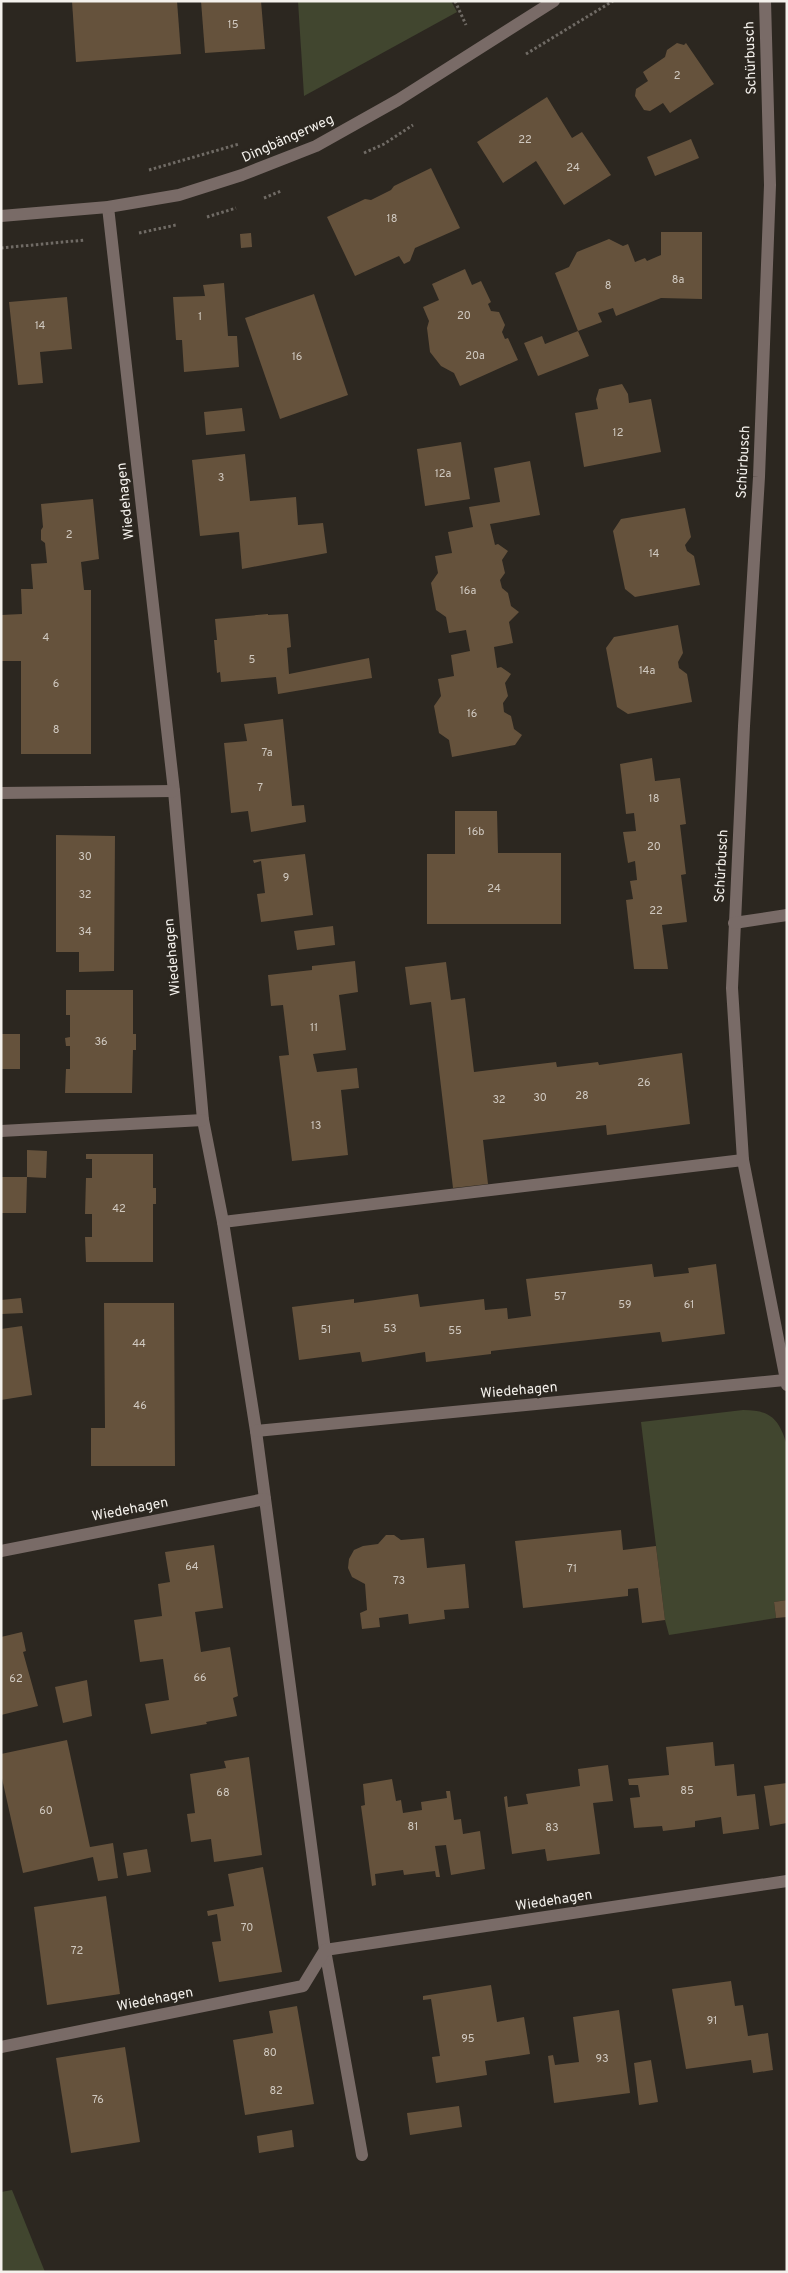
<svg xmlns="http://www.w3.org/2000/svg" width="788" height="2273" viewBox="0 0 788 2273" font-family="Overpass,sans-serif">
<style>
.green{fill:#41462f}
.building{fill:#65523c}
.lines{fill:none;stroke-linecap:round;stroke-linejoin:round}
.path{stroke:#706b65;stroke-width:3;stroke-dasharray:2.5 2.5;stroke-linecap:butt}
.service{stroke:#796b67;stroke-width:12}
.minor{stroke:#796b67;stroke-width:12}
.tertiary{stroke:#796b67;stroke-width:12}
.labels{text-anchor:middle;dominant-baseline:central;stroke-width:5;stroke-linejoin:round;paint-order:stroke}
.number-label{font-size:11px;fill:#d0c9c0}
.street-label{font-size:14px;fill:#f4f1ec;stroke:#2c2720}
</style>
<rect width="100%" height="100%" fill="#2c2720"/>
<g class="green">
<polygon points="298,1 451,1 457,12 304,96"/>
<path d="M743 1410C771 1410 779 1419 787 1445V1600L774 1602 776 1618 669 1635 665 1620 641 1422Z"/>
<polygon points="12,2190 45,2272 1,2272 1,2192"/>
</g>
<g class="building">
<polygon points="72,1 177,1 181,54 76,62"/>
<polygon points="201,1 261,1 265,49 205,53"/>
<polygon points="677,43 684,45 686,43 714,84 670,113 663,103 650,111 644,110 635,96 636,89 648,81 643,72 665,57 667,50"/>
<polygon points="547,97 572,138 582,132 611,175 564,205 536,161 503,183 477,142"/>
<polygon points="691,139 699,158 655,176 647,157"/>
<polygon points="431,168 460,228 415,248 410,261 404,264 399,256 355,276 327,217 365,199 371,200 391,190 394,186"/>
<polygon points="661,232 702,232 702,299 661,298 616,316 613,308 598,313 602,322 578,331 555,273 569,267 577,252 609,239 623,246 628,244 635,262 645,258 647,261 661,255"/>
<polygon points="251,233 252,247 241,248 240,234"/>
<polygon points="465,269 472,285 481,281 491,302 488,304 491,311 499,312 505,325 502,332 505,339 508,338 518,360 460,386 454,373 441,366 430,352 427,328 429,321 423,307 439,300 432,284"/>
<polygon points="224,283 228,336 237,336 239,367 184,372 182,340 176,340 173,297 205,296 203,285"/>
<polygon points="314,294 348,395 280,419 245,318"/>
<polygon points="67,297 72,349 40,352 43,383 18,385 9,302"/>
<polygon points="578,331 589,356 538,376 524,343 542,336 545,344"/>
<polygon points="622,384 628,394 629,403 651,399 661,452 584,467 575,413 598,409 596,399 599,389"/>
<polygon points="242,408 245,431 206,435 204,412"/>
<polygon points="461,442 470,499 425,506 417,449"/>
<polygon points="245,454 250,501 296,497 298,525 323,523 327,553 242,569 239,532 200,536 192,460"/>
<polygon points="530,461 540,515 490,524 495,545 498,544 508,551 502,560 505,573 500,580 502,588 508,593 511,606 519,612 509,622 513,643 494,647 497,668 501,667 511,674 505,683 508,696 503,703 504,712 511,716 514,729 522,735 515,745 452,757 449,740 439,733 434,706 441,696 438,679 454,676 451,655 470,651 466,630 449,633 446,617 436,610 431,583 438,573 435,556 452,553 448,532 473,527 469,507 500,502 494,468"/>
<polygon points="93,499 99,559 81,562 84,590 91,590 91,754 21,754 21,661 1,661 1,615 22,614 21,589 33,589 31,564 47,563 45,543 41,540 41,530 43,527 41,504"/>
<polygon points="685,508 691,537 685,545 687,551 694,556 700,585 635,597 625,589 613,531 621,519"/>
<polygon points="268,614 268,615 288,614 291,647 287,648 289,674 369,658 372,678 278,694 276,677 221,682 220,672 217,673 214,640 217,640 215,619"/>
<polygon points="678,625 683,653 678,662 679,668 687,674 692,702 628,714 617,707 606,648 614,637"/>
<polygon points="283,719 292,806 304,805 306,822 251,832 248,811 231,813 224,743 247,741 244,724"/>
<polygon points="652,758 655,781 680,778 686,824 680,825 686,874 681,875 687,922 662,925 668,969 634,969 626,900 633,899 630,881 637,880 635,861 628,863 623,832 636,831 634,813 626,814 620,764"/>
<polygon points="455,811 497,811 498,853 561,853 561,924 427,924 427,854 455,854"/>
<polygon points="56,835 115,836 114,971 79,972 79,952 56,952"/>
<polygon points="305,854 313,915 261,922 257,894 265,893 261,861 254,863 253,860"/>
<polygon points="333,926 335,945 297,950 294,931"/>
<polygon points="355,961 358,992 339,995 346,1050 313,1054 317,1072 357,1068 359,1088 341,1090 348,1155 292,1161 279,1056 289,1055 283,1005 271,1006 268,975 312,970 312,966"/>
<polygon points="446,962 451,1000 465,998 474,1072 556,1062 557,1067 598,1062 599,1065 682,1053 690,1124 607,1135 606,1125 483,1140 488,1184 453,1188 431,1002 410,1005 405,967"/>
<polygon points="66,990 133,990 133,1034 136,1034 136,1050 133,1050 132,1093 65,1093 66,1069 70,1069 70,1046 66,1046 65,1038 70,1037 70,1015 66,1015"/>
<rect x="1" y="1034" width="19" height="35"/>
<polygon points="27,1150 47,1151 46,1178 27,1177"/>
<polygon points="86,1154 153,1154 153,1188 156,1188 156,1204 153,1204 153,1262 86,1262 85,1237 92,1237 92,1214 85,1214 86,1178 92,1178 92,1159 86,1159"/>
<polygon points="1,1177 27,1177 26,1213 1,1213"/>
<polygon points="652,1264 654,1277 689,1273 688,1268 716,1264 725,1334 662,1342 660,1332 491,1351 491,1354 426,1362 425,1352 362,1362 360,1352 299,1360 292,1307 354,1299 354,1303 418,1294 420,1307 484,1299 485,1310 507,1308 508,1319 531,1316 526,1279"/>
<polygon points="21,1298 23,1313 2,1314 1,1300"/>
<polygon points="104,1303 174,1303 175,1466 91,1466 91,1428 105,1428"/>
<polygon points="22,1326 32,1395 1,1400 1,1329"/>
<polygon points="621,1530 623,1550 656,1546 665,1620 642,1623 638,1588 628,1589 628,1596 523,1608 515,1541"/>
<polygon points="386,1535 394,1535 401,1540 424,1538 427,1568 465,1564 469,1608 444,1610 445,1619 409,1624 408,1614 379,1618 380,1627 362,1629 360,1613 367,1610 365,1584 352,1577 348,1568 349,1559 354,1550 363,1546 378,1544"/>
<polygon points="214,1545 223,1608 195,1612 201,1652 230,1647 238,1696 233,1698 237,1716 206,1722 207,1724 151,1734 145,1704 169,1700 163,1659 140,1662 134,1620 162,1616 158,1584 170,1582 165,1552"/>
<polygon points="787,1600 787,1617 776,1618 774,1602"/>
<polygon points="22,1632 26,1651 23,1652 38,1706 1,1715 1,1637"/>
<polygon points="87,1680 92,1716 63,1723 55,1687"/>
<polygon points="67,1740 90,1847 113,1843 118,1878 98,1881 93,1857 23,1873 1,1774 1,1754"/>
<polygon points="713,1742 715,1766 734,1764 737,1796 755,1794 759,1829 723,1834 721,1817 695,1821 695,1827 663,1831 662,1826 634,1828 630,1798 640,1797 638,1785 629,1785 628,1779 669,1775 666,1747"/>
<polygon points="249,1757 262,1855 214,1862 211,1839 191,1842 187,1814 195,1813 190,1774 226,1768 224,1761"/>
<polygon points="608,1765 613,1801 593,1803 600,1854 547,1861 545,1849 512,1854 504,1797 507,1796 508,1807 528,1804 526,1794 580,1786 578,1769"/>
<polygon points="392,1779 396,1801 401,1800 403,1813 422,1810 421,1802 447,1798 446,1791 450,1791 454,1820 461,1819 463,1834 480,1831 485,1869 451,1875 446,1845 435,1846 440,1877 436,1877 435,1871 404,1875 403,1870 375,1874 376,1885 372,1886 361,1806 365,1805 363,1784"/>
<polygon points="787,1783 787,1823 770,1826 764,1786"/>
<polygon points="147,1849 151,1872 127,1876 123,1853"/>
<polygon points="263,1867 282,1972 219,1982 212,1942 221,1941 217,1914 208,1916 207,1911 234,1906 228,1874"/>
<polygon points="106,1896 120,1994 47,2005 34,1907"/>
<polygon points="731,1981 735,2006 743,2005 748,2036 768,2033 773,2070 753,2073 751,2060 686,2069 672,1989"/>
<polygon points="491,1985 497,2022 524,2017 530,2054 485,2061 487,2075 436,2083 432,2057 440,2056 431,1999 423,2000 423,1996"/>
<polygon points="297,2006 314,2104 245,2115 233,2040 273,2033 269,2011"/>
<polygon points="619,2010 630,2093 554,2103 548,2056 553,2055 555,2065 579,2062 573,2017"/>
<polygon points="125,2047 140,2142 71,2153 56,2058"/>
<polygon points="651,2060 658,2102 639,2105 634,2063"/>
<polygon points="459,2106 462,2127 410,2135 407,2113"/>
<polygon points="292,2130 294,2147 259,2153 257,2136"/>
</g>
<g class="lines">
<g class="path">
<polyline points="455,1 466,25"/>
<polyline points="526,54 613,1"/>
<polyline points="364,153 384,144 413,125"/>
<polyline points="149,170 239,144"/>
<polyline points="264,198 281,191"/>
<polyline points="207,217 236,208"/>
<polyline points="139,233 176,225"/>
<polyline points="1,248 85,240"/>
</g>
<polyline class="service" points="223,1222 743,1160"/>
<g class="minor">
<polyline points="765,1 770,185 759,477 744,726 732,988 743,1160 787,1385"/>
<polyline points="108,207 174,791 203,1120 223,1222 256,1431 325,1950 362,2155"/>
<polyline points="1,793 174,791"/>
<polyline points="734,923 787,915"/>
<polyline points="1,1131 203,1120"/>
<polyline points="256,1431 785,1380"/>
<polyline points="1,1551 265,1499"/>
<polyline points="1,2047 303,1986 325,1950 787,1881"/>
</g>
<polyline class="tertiary" points="1,216 108,207 179,195 242,175 316,146 398,100 554,1"/>
</g>
<g class="labels">
<g class="number-label">
<text x="233" y="25">15</text>
<text x="677" y="76">2</text>
<text x="525" y="140">22</text>
<text x="573" y="168">24</text>
<text x="392" y="219">18</text>
<text x="678" y="280">8a</text>
<text x="608" y="286">8</text>
<text x="464" y="316">20</text>
<text x="200" y="317">1</text>
<text x="40" y="326">14</text>
<text x="475" y="356">20a</text>
<text x="297" y="357">16</text>
<text x="618" y="433">12</text>
<text x="443" y="474">12a</text>
<text x="221" y="478">3</text>
<text x="69" y="535">2</text>
<text x="654" y="554">14</text>
<text x="468" y="591">16a</text>
<text x="46" y="638">4</text>
<text x="252" y="660">5</text>
<text x="647" y="671">14a</text>
<text x="56" y="684">6</text>
<text x="472" y="714">16</text>
<text x="56" y="730">8</text>
<text x="267" y="753">7a</text>
<text x="260" y="788">7</text>
<text x="654" y="799">18</text>
<text x="476" y="832">16b</text>
<text x="654" y="847">20</text>
<text x="85" y="857">30</text>
<text x="286" y="878">9</text>
<text x="494" y="889">24</text>
<text x="85" y="895">32</text>
<text x="656" y="911">22</text>
<text x="85" y="932">34</text>
<text x="314" y="1028">11</text>
<text x="101" y="1042">36</text>
<text x="644" y="1083">26</text>
<text x="582" y="1096">28</text>
<text x="540" y="1098">30</text>
<text x="499" y="1100">32</text>
<text x="316" y="1126">13</text>
<text x="119" y="1209">42</text>
<text x="560" y="1297">57</text>
<text x="625" y="1305">59</text>
<text x="689" y="1305">61</text>
<text x="390" y="1329">53</text>
<text x="326" y="1330">51</text>
<text x="455" y="1331">55</text>
<text x="139" y="1344">44</text>
<text x="140" y="1406">46</text>
<text x="192" y="1567">64</text>
<text x="572" y="1569">71</text>
<text x="399" y="1581">73</text>
<text x="200" y="1678">66</text>
<text x="16" y="1679">62</text>
<text x="687" y="1791">85</text>
<text x="223" y="1793">68</text>
<text x="46" y="1811">60</text>
<text x="413" y="1827">81</text>
<text x="552" y="1828">83</text>
<text x="247" y="1928">70</text>
<text x="77" y="1951">72</text>
<text x="712" y="2021">91</text>
<text x="468" y="2039">95</text>
<text x="270" y="2053">80</text>
<text x="602" y="2059">93</text>
<text x="276" y="2091">82</text>
<text x="98" y="2100">76</text>
</g>
<g class="street-label">
<text transform="translate(751 58) rotate(-92)">Schürbusch</text>
<text transform="translate(288 139) rotate(-24)">Dingbängerweg</text>
<text transform="translate(744 462) rotate(-87)">Schürbusch</text>
<text transform="translate(126 501) rotate(-96)">Wiedehagen</text>
<text transform="translate(722 866) rotate(-87)">Schürbusch</text>
<text transform="translate(173 957) rotate(-95)">Wiedehagen</text>
<text transform="translate(519 1391) rotate(-5)">Wiedehagen</text>
<text transform="translate(130 1510) rotate(-11)">Wiedehagen</text>
<text transform="translate(554 1901) rotate(-9)">Wiedehagen</text>
<text transform="translate(155 2000) rotate(-11)">Wiedehagen</text>
</g>
</g>
<rect width="788" height="2273" fill="none" stroke="#f4f1ec" stroke-width="5"/>
</svg>
